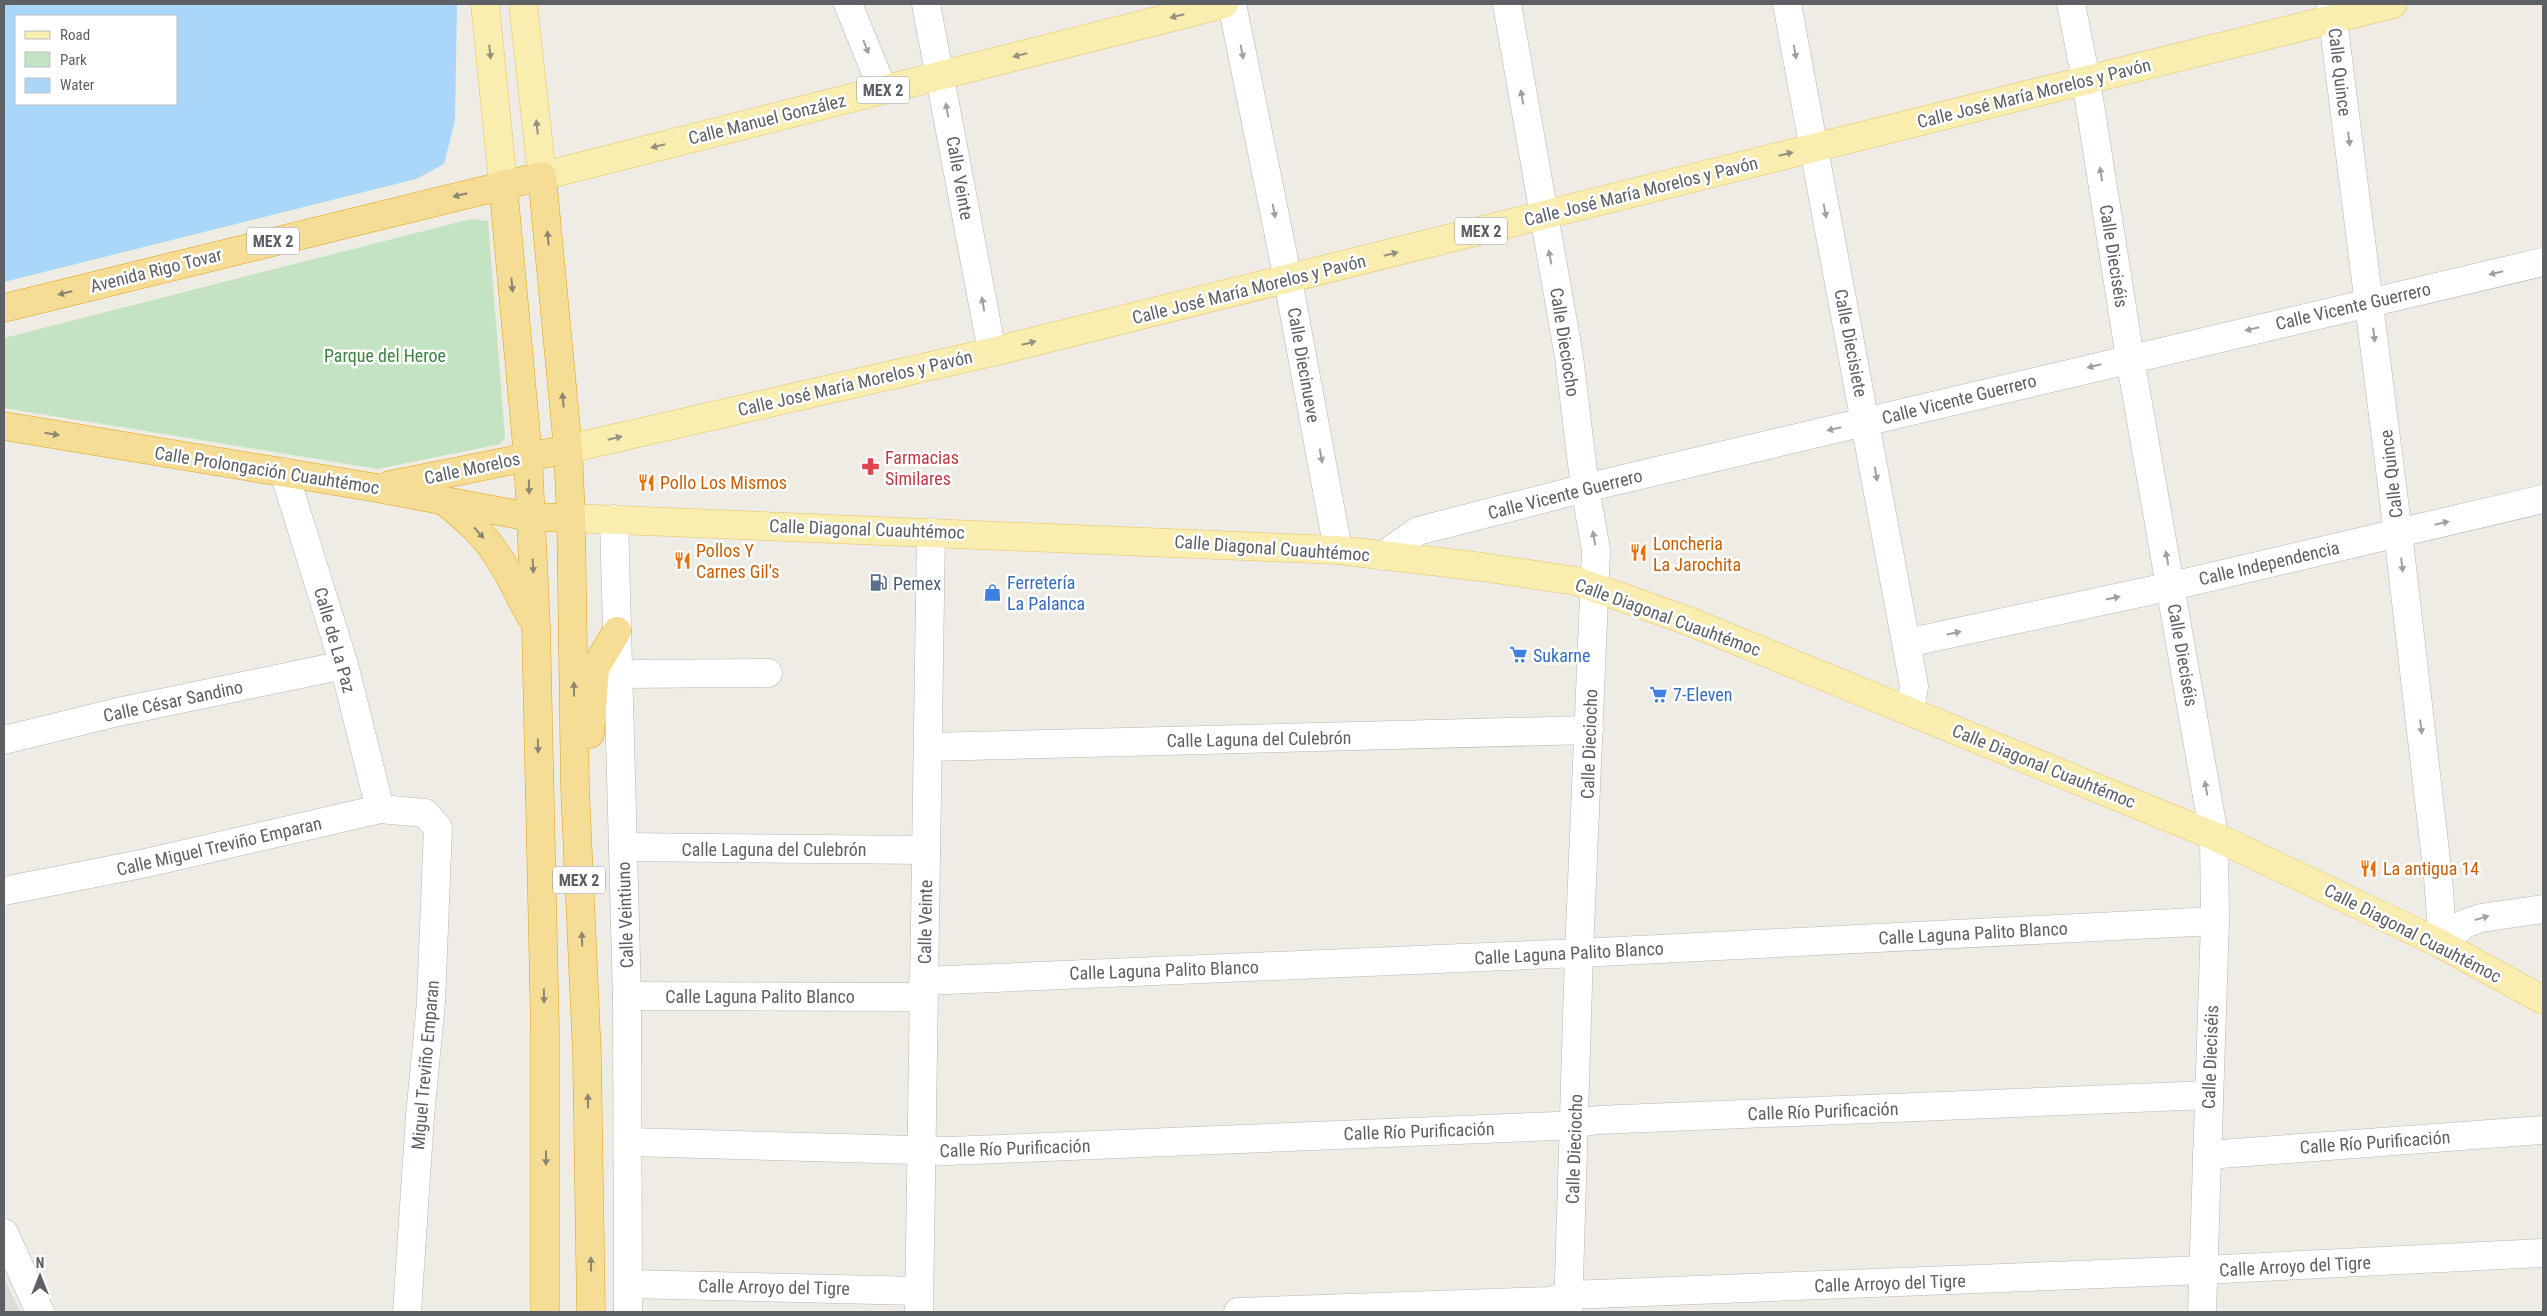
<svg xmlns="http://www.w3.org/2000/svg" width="2547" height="1316" viewBox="0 0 2547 1316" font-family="'Roboto Condensed',sans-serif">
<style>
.industrial{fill:#dddbd7}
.green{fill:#c3e3c3}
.water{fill:#aad6f9;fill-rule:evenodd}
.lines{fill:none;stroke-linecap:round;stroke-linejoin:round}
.minor-casing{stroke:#b2b5b9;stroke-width:29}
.major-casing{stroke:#e7c265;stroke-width:29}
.highway-casing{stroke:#e1a111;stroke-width:29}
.minor{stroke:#fff;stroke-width:28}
.major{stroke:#f9edaf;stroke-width:28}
.highway{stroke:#f5dd95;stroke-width:28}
.oneway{fill:#94917e}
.oneway2{fill:#9ea0a2}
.oneway3{fill:#8b8673}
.labels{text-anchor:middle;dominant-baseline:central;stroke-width:5;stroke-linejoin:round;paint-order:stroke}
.shield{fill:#fff;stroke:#8e9092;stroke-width:1}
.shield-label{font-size:16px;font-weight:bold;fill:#5d6064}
.street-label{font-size:18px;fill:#5d6064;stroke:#fff}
.park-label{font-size:18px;fill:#3c8340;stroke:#fff}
.health-label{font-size:18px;fill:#be3a42;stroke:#fff;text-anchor:start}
.food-label{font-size:18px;fill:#c56008;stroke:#fff;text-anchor:start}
.shop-label{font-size:18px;fill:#366cbe;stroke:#fff;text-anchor:start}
.service-label{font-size:18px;fill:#4e5e75;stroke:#fff;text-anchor:start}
</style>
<rect width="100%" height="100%" fill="#eeece5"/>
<polygon class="industrial" points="4,1278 20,1312 4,1312"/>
<polygon class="green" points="471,219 488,221 505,438 500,444 378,469 4,408 4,338"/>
<path class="water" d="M4 4H457L455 120 444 164 416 179 4 282ZM16 16H176V104H16Z"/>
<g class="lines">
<defs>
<g id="minor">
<polyline points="848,4 883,90"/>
<polyline points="926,4 992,352"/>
<polyline points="1232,4 1288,280 1338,550"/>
<polyline points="1507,4 1569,357 1585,488 1596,550 1579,953 1568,1312"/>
<polyline points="1787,4 1914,686 1910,711"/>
<polyline points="2071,4 2086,80 2130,358 2214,836 2215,921 2202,1312"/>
<polyline points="2331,4 2398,533 2438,877 2443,945"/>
<polyline points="284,472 344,665 380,809"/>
<polyline points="614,519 627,996 628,1312"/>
<polyline points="1382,556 1418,531 1585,488 2543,262"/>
<polyline points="1907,643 2172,586 2543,499"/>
<polyline points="618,674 768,673"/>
<polyline points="4,740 118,712 344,665"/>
<polyline points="928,747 1589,730"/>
<polyline points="623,847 926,850"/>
<polyline points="4,891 146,863 380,809 425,813 438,828 431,1002 420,1116 407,1312"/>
<polyline points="2443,945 2464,924 2481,918 2543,909"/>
<polyline points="923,981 1579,953 2215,921"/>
<polyline points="627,996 923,997"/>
<polyline points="629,1142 949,1151 1556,1126 1598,1120 2209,1095"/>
<polyline points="2207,1155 2543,1130"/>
<polyline points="4,1233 40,1312"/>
<polyline points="629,1284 919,1291"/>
<polyline points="919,1312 931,532"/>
<polyline points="1238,1312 1550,1301 1569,1295 2203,1270 2543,1253"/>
</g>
<g id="major">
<polyline points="485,4 503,184"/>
<polyline points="523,4 542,176 1224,4"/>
<polyline points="568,449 992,352 2393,4"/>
<polyline points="571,518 1338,550 1482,567 1576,581 1691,622 2214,836 2443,945 2543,1000"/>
</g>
<g id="highway">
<polyline points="503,184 528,457 536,627 545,1031 545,1312"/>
<polyline points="4,308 542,176 568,449 571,518 575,788 587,1056 591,1312"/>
<polyline points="4,426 377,488 530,517 571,518"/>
<polyline points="390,485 568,449"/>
<path d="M444 501C455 510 466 519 476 529 501 554 515 587 531 617"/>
<polyline points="590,734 595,668 617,631"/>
</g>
</defs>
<use href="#minor" class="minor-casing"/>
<use href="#major" class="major-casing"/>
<use href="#highway" class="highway-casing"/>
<use href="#minor" class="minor"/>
<use href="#major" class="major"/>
<use href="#highway" class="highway"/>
</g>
<defs><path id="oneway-solid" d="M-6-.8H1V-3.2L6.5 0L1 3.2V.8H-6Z" transform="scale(1.25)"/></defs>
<g class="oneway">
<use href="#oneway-solid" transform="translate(1177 16) rotate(166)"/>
<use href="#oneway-solid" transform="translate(490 52) rotate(84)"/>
<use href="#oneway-solid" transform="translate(1020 55) rotate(166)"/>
<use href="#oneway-solid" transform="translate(537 127) rotate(-96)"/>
<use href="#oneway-solid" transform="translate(658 146) rotate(166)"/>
<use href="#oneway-solid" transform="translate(1786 154) rotate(-14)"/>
<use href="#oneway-solid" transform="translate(1391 254) rotate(-14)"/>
<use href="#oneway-solid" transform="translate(1029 343) rotate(-14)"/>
<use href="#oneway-solid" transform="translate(615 438) rotate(-13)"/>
</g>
<g class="oneway2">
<use href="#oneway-solid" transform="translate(866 47) rotate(68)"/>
<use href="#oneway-solid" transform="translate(1242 52) rotate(79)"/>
<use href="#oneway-solid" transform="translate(1795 52) rotate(80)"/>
<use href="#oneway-solid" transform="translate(1522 97) rotate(-100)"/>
<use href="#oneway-solid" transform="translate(947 110) rotate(-100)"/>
<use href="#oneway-solid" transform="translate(2349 139) rotate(83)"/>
<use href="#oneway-solid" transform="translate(2101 174) rotate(-99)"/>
<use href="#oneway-solid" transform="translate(1274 211) rotate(79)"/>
<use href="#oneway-solid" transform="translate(1825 211) rotate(79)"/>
<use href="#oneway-solid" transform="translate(1550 257) rotate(-101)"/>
<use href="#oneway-solid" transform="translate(2496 273) rotate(167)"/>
<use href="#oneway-solid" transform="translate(983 304) rotate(-100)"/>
<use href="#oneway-solid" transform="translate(2252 329) rotate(167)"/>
<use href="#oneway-solid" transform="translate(2374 335) rotate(83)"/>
<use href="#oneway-solid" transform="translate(2094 366) rotate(166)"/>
<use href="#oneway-solid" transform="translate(1834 429) rotate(167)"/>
<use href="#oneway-solid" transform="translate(1321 456) rotate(80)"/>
<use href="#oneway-solid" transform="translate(1876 474) rotate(80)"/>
<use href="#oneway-solid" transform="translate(2442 523) rotate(-13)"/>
<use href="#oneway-solid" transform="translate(1594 538) rotate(-100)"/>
<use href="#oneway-solid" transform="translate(2167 558) rotate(-100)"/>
<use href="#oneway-solid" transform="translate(2402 565) rotate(83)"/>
<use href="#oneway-solid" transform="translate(2113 598) rotate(-12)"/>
<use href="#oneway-solid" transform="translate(1954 633) rotate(-12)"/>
<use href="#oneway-solid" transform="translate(2421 727) rotate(83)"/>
<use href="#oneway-solid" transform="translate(2206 788) rotate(-100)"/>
<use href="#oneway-solid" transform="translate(2482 918) rotate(-16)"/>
</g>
<g class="oneway3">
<use href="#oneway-solid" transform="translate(460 195) rotate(166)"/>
<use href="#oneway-solid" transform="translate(548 238) rotate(-95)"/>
<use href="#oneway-solid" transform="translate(512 285) rotate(85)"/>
<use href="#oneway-solid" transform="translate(65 293) rotate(166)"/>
<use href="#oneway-solid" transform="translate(563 400) rotate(-95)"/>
<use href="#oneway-solid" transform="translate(52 434) rotate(9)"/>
<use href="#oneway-solid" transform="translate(529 487) rotate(88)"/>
<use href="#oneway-solid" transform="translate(479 533) rotate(48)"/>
<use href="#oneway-solid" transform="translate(533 566) rotate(87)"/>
<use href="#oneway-solid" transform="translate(574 689) rotate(-91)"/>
<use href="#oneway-solid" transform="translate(538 746) rotate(89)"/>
<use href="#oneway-solid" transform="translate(582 939) rotate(-92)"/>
<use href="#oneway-solid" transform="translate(544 996) rotate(89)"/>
<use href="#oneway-solid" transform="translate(588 1101) rotate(-91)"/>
<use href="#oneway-solid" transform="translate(546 1158) rotate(90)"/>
<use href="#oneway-solid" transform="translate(591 1264) rotate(-91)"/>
</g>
<defs>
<symbol id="pharmacy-bare" viewBox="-9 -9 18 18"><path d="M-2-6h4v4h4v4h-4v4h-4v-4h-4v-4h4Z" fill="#e0444e" stroke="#fff" stroke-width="2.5" paint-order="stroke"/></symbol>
<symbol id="restaurant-bare" viewBox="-9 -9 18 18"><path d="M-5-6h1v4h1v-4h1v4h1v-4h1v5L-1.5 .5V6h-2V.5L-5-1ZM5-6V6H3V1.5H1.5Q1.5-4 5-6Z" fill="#e8710a" stroke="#fff" stroke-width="2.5" paint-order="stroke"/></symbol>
<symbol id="fuel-bare" viewBox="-9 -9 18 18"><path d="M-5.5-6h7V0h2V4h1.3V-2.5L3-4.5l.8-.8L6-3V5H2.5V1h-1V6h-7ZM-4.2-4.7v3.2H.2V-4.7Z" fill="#5c6f8a" stroke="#fff" stroke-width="2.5" paint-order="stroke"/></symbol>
<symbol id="shop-bare" viewBox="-9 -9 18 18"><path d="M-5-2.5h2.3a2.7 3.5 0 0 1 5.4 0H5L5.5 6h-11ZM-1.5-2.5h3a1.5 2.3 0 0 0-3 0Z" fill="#3f7fe0" stroke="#fff" stroke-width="2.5" paint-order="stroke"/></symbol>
<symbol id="supermarket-bare" viewBox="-9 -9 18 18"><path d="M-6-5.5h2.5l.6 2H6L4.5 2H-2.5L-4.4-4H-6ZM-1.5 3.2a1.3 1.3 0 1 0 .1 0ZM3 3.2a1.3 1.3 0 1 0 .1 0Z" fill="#3f7fe0" stroke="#fff" stroke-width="2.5" paint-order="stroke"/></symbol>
</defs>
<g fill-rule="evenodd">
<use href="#pharmacy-bare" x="858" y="454" width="25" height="25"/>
<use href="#restaurant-bare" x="634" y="470" width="25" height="25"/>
<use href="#restaurant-bare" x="1626" y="540" width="25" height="25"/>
<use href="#restaurant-bare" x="670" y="548" width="25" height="25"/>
<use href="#fuel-bare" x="866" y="570" width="25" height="25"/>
<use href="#shop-bare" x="980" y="580" width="25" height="25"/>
<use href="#supermarket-bare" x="1506" y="642" width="25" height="25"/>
<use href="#supermarket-bare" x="1646" y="682" width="25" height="25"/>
<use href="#restaurant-bare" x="2356" y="856" width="25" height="25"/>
</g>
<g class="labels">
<g class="shield">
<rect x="857" y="76.5" width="52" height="27" rx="4"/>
<rect x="1455" y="217.5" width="52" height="27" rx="4"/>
<rect x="247" y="227.5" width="52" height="27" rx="4"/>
<rect x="553" y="866.5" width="52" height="27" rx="4"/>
</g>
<g class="shield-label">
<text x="883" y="90">MEX 2</text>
<text x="1481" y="231">MEX 2</text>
<text x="273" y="241">MEX 2</text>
<text x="579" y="880">MEX 2</text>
</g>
<g class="street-label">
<text transform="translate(2340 72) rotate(83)">Calle Quince</text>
<text transform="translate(2034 93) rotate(-14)">Calle José María Morelos y Pavón</text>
<text transform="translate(767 119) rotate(-14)">Calle Manuel González</text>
<text transform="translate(960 178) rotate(80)">Calle Veinte</text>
<text transform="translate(1641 191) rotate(-14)">Calle José María Morelos y Pavón</text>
<text transform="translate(2114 256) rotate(81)">Calle Dieciséis</text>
<text transform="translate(156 270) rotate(-14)">Avenida Rigo Tovar</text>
<text transform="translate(1249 289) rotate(-14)">Calle José María Morelos y Pavón</text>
<text transform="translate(2353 306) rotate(-13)">Calle Vicente Guerrero</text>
<text transform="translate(1565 342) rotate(81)">Calle Dieciocho</text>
<text transform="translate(1851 343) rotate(79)">Calle Diecisiete</text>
<text transform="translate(1304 365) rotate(80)">Calle Diecinueve</text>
<text transform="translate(855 383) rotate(-13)">Calle José María Morelos y Pavón</text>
<text transform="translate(1959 399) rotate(-14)">Calle Vicente Guerrero</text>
<text transform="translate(472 468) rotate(-12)">Calle Morelos</text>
<text transform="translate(267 470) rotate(9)">Calle Prolongación Cuauhtémoc</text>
<text transform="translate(2391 474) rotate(-97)">Calle Quince</text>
<text transform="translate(1565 494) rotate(-14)">Calle Vicente Guerrero</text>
<text transform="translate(867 529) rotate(2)">Calle Diagonal Cuauhtémoc</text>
<text transform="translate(1272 548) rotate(4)">Calle Diagonal Cuauhtémoc</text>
<text transform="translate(2269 563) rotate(-13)">Calle Independencia</text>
<text transform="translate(1668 617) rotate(20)">Calle Diagonal Cuauhtémoc</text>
<text transform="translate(335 640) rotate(74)">Calle de La Paz</text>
<text transform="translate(2183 655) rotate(80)">Calle Dieciséis</text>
<text transform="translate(173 701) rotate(-12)">Calle César Sandino</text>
<text transform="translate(1259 739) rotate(-1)">Calle Laguna del Culebrón</text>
<text transform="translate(1589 744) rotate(-88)">Calle Dieciocho</text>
<text transform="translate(2044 766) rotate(22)">Calle Diagonal Cuauhtémoc</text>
<text transform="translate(219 846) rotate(-13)">Calle Miguel Treviño Emparan</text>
<text x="774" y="849">Calle Laguna del Culebrón</text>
<text transform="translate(625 915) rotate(-92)">Calle Veintiuno</text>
<text transform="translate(925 922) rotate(-89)">Calle Veinte</text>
<text transform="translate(1973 933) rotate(-3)">Calle Laguna Palito Blanco</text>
<text transform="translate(2413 933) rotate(27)">Calle Diagonal Cuauhtémoc</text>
<text transform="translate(1569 953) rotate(-3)">Calle Laguna Palito Blanco</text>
<text transform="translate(1164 970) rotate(-2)">Calle Laguna Palito Blanco</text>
<text x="760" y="996">Calle Laguna Palito Blanco</text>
<text transform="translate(2210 1057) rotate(-88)">Calle Dieciséis</text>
<text transform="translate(425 1065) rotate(-85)">Miguel Treviño Emparan</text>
<text transform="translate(1823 1111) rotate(-2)">Calle Río Purificación</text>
<text transform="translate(1419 1131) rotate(-2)">Calle Río Purificación</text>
<text transform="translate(2375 1142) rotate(-4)">Calle Río Purificación</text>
<text transform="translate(1015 1148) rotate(-2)">Calle Río Purificación</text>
<text transform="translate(1574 1149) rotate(-88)">Calle Dieciocho</text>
<text transform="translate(2295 1266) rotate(-3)">Calle Arroyo del Tigre</text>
<text transform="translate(1890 1283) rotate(-2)">Calle Arroyo del Tigre</text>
<text transform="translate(774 1287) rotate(1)">Calle Arroyo del Tigre</text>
</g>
<g class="park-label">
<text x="385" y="355">Parque del Heroe</text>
</g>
<g class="health-label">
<text x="885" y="457">Farmacias<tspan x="885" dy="21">Similares</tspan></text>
</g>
<g class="food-label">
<text x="660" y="482">Pollo Los Mismos</text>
<text x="1653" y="543">Loncheria<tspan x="1653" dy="21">La Jarochita</tspan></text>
<text x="696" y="550">Pollos Y<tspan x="696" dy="21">Carnes Gil's</tspan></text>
<text x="2383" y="868">La antigua 14</text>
</g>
<g class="shop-label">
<text x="1007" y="582">Ferretería<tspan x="1007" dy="21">La Palanca</tspan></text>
<text x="1533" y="655">Sukarne</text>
<text x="1673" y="694">7-Eleven</text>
</g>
<g class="service-label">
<text x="893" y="583">Pemex</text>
</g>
</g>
<rect width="2547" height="1316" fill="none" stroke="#5d6064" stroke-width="10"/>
<rect x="15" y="15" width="162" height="90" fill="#ffffff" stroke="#bebfc1"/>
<rect x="25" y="31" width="25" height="8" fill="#f9edaf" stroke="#bebfc1"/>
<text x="60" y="40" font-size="15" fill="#5d6064">Road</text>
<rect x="25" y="52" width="25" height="15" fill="#c3e3c3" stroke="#bebfc1"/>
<text x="60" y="65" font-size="15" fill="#5d6064">Park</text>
<rect x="25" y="78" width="25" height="15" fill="#aad6f9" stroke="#bebfc1"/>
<text x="60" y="90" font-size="15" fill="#5d6064">Water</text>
<g transform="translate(40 1276)" stroke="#ffffff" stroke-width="4" paint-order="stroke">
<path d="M0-4L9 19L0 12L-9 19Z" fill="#5d6064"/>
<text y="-8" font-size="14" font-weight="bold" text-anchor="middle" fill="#5d6064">N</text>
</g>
</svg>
